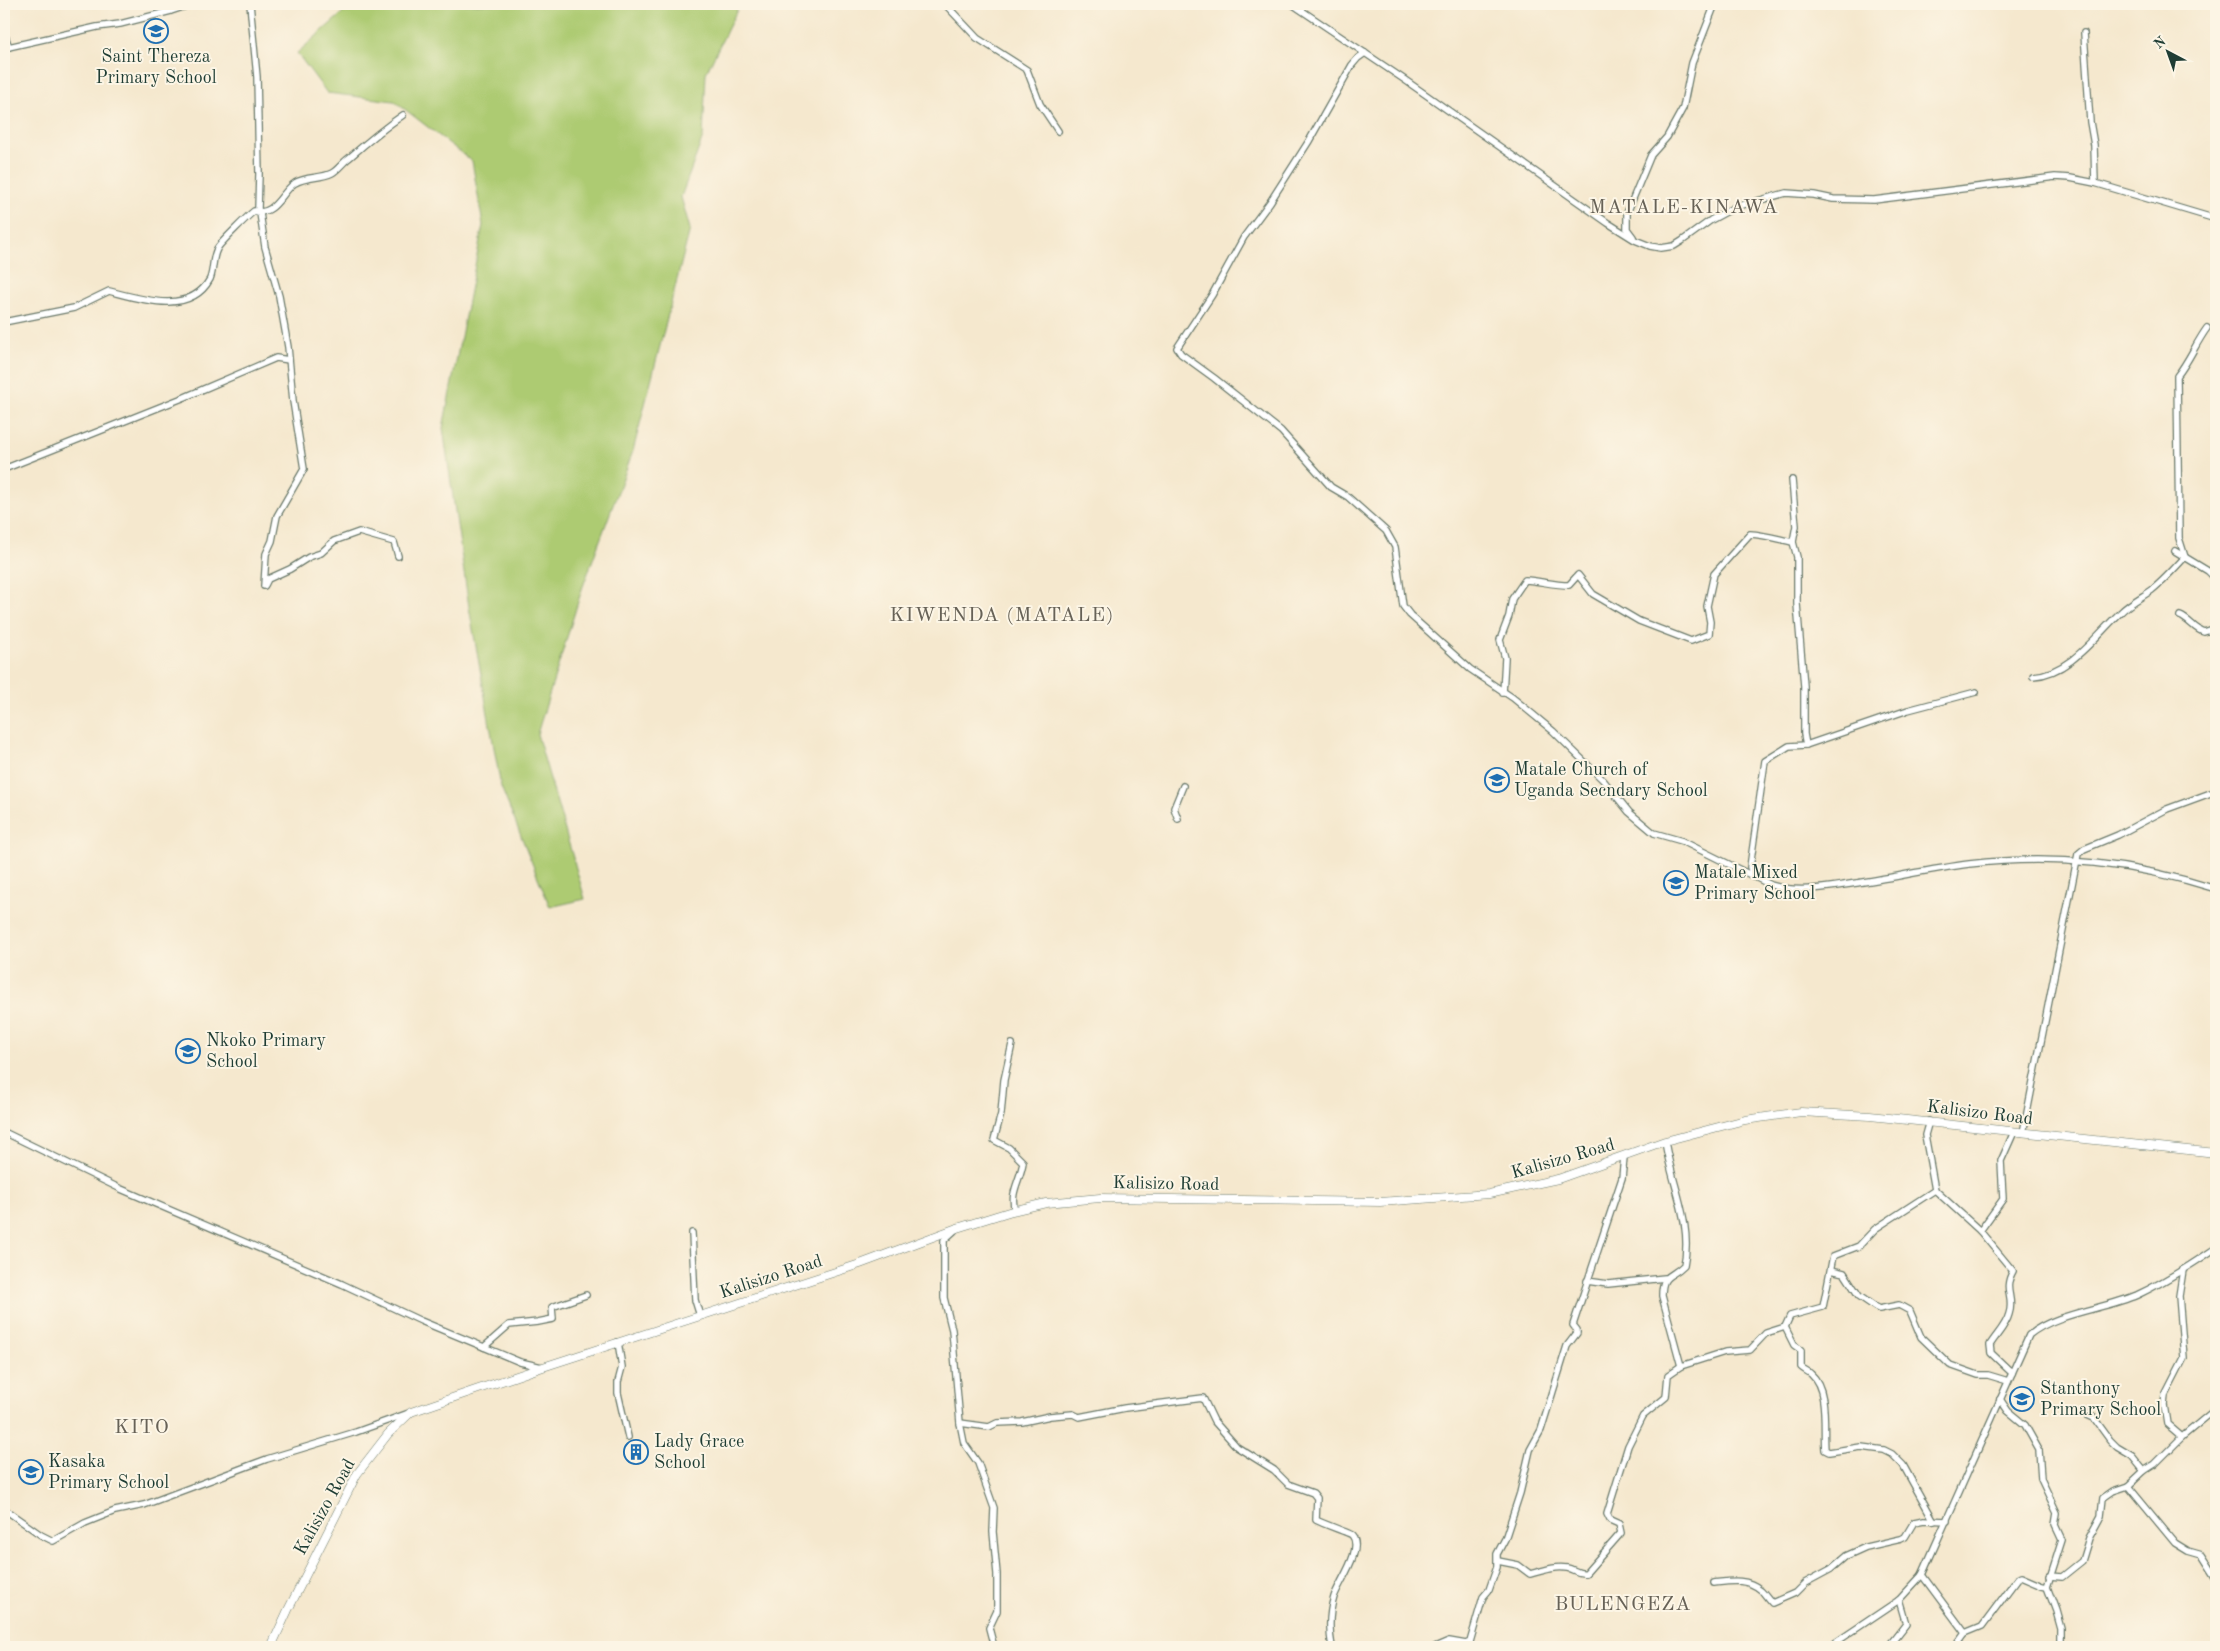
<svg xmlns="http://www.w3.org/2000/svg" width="2220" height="1651" viewBox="0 0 2220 1651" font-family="'Old Standard TT',serif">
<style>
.green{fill:#adcb72;stroke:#668453}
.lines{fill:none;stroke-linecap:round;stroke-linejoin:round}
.street-casing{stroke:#6a796a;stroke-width:8}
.secondary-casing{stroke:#6a796a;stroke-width:9}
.street{stroke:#fff;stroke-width:5.5}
.secondary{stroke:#fff;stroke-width:8}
.labels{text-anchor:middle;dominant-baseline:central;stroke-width:4;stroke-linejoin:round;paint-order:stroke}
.poi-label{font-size:18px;fill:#1f3d34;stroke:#fcf5e5;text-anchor:start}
.street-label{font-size:18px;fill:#1f3d34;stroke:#fcf5e5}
.quarter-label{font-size:20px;letter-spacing:1px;fill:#676257;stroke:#fcf5e5}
</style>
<rect width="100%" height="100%" fill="#fcf5e5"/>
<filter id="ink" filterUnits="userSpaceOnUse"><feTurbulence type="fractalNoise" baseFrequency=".02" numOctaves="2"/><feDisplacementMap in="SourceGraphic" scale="10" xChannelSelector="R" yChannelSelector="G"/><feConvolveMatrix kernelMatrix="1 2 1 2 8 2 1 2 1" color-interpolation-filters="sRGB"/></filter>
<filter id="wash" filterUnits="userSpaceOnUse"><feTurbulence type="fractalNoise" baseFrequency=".0096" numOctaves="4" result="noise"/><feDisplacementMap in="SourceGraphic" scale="20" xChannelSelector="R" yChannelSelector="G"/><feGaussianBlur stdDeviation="1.12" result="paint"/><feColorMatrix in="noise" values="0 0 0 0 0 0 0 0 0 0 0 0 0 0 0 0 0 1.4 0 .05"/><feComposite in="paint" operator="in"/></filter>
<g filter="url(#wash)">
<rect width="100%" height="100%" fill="#f5e8ce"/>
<polygon class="green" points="353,4 740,4 706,73 703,137 681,197 690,229 633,451 582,589 537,734 585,899 550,907 501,787 469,607 443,428 483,225 472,161 394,101 327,93 297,53"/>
</g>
<g filter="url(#ink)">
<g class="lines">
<defs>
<g id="street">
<polyline points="250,4 257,77 259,174 258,209 260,213 265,247 279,296 288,347 293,401 304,469 277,516 272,541 266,554 264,586"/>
<polyline points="945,4 977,38 1027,70 1040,104 1058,131"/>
<polyline points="1292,4 1405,80 1608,223 1635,240 1650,246 1661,248 1674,246 1682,241 1711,220 1735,207 1786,193 1814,195 1833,199 1874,200 2055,177 2070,178 2095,183 2216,219"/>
<polyline points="4,33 9,47"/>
<polyline points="2084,33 2090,122 2094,145 2095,183"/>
<polyline points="4,48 97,27 120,24 171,11 192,4"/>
<path d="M1365 53 1358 58 1352 65 1309 141 1270 202 1244 237 1212 295 1177 348 1181 354 1214 378 1281 431 1331 487 1348 497 1386 531 1395 547 1403 606 1410 615 1470 669 1513 698 1553 731 1603 780 1629 812 1654 833 1682 841 1771 885C1799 894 1829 887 1857 883 1895 877 1932 869 1969 864 2055 854 2134 863 2216 889"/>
<polyline points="1633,237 1627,229 1627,213 1651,155 1667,137 1683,108 1692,63 1715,4"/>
<path d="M4 322 74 308 109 291C140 299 190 316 210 279 214 269 212 258 217 249 219 244 249 215 254 211 275 217 281 192 295 183 307 176 320 179 332 173 338 170 343 162 349 158 366 143 384 128 403 115"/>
<polyline points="4,469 185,397 276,358 289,360"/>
<polyline points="1793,542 1797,557 1797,604 1804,686 1804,734 1806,745"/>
<polyline points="2175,551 2208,571 2216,579"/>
<polyline points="265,585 268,579 290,569 309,557 321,553 334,541 359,532 394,542 398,556"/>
<path d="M2180 616C2190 620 2194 629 2204 632L2216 628"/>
<path d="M2033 676C2070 674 2096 635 2121 612 2130 603 2142 597 2152 590 2164 580 2175 568 2185 557L2179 538 2177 376C2189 361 2196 343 2207 328"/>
<path d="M1503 693 1505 658 1500 640 1509 616 1512 599 1525 580C1540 581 1554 585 1569 585L1578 575 1593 594 1639 621 1691 641 1709 634 1710 622 1707 606 1714 574 1750 534C1766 535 1778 539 1793 542L1796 526 1792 480"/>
<polyline points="1178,819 1174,808 1183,786"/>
<polyline points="1753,877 1750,867 1765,761 1789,746 1806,745 1908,710 1976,692"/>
<path d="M1012 1044 1004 1080 1001 1114 994 1140 1009 1148 1023 1162C1021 1179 1009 1193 1015 1210"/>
<polyline points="4,1132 121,1189 342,1284 421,1321 520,1362 542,1367"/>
<polyline points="2023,1133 2078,854 2084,849 2118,835 2167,809 2216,791"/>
<path d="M1665 1141C1671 1183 1693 1223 1684 1265 1670 1279 1662 1273 1662 1296L1681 1366 1725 1352 1750 1350 1766 1333 1785 1327 1790 1316 1823 1307 1833 1256 1859 1246 1875 1229 1935 1190 1925 1135 1929 1121"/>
<polyline points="1935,1190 1980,1231 2003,1199 2001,1161 2014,1132"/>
<polyline points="954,1231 944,1240 944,1298 952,1330 960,1423 964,1443 978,1463 994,1508 993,1532 997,1574 997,1611 989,1628 994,1647"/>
<path d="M1980 1231 2013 1271C2002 1291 2015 1297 2009 1314 2006 1326 1996 1335 1990 1345L1991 1353 2012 1373"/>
<polyline points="692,1233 695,1300 700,1316"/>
<polyline points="1831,1270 1844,1273 1859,1296 1875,1307 1879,1309 1899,1305 1910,1311 1921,1337 1950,1365 1978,1375 1988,1375 2008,1381"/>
<polyline points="1587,1281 1608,1284 1665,1278"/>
<path d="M1785 1327 1794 1345 1801 1350V1367C1804 1370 1808 1371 1811 1374 1829 1390 1823 1428 1825 1450L1829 1452 1861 1447 1884 1450 1892 1454 1903 1465 1934 1521"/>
<polyline points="618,1342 622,1367 618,1382 618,1393 628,1437"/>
<polyline points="484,1347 509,1325 538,1322 553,1319 552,1307 586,1295"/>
<polyline points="2000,1399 2008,1411 2025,1425 2039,1450 2041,1479 2057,1513 2055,1525 2062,1540 2047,1587 2056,1611 2061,1629 2061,1642 2064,1647"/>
<polyline points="2083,1413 2094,1418 2110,1440 2117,1447 2132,1456 2144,1471 2128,1486 2175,1543 2188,1551 2202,1555 2216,1577"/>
<path d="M960 1423 989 1427 997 1423 1022 1422 1050 1416 1073 1414 1079 1417 1125 1408 1203 1398 1214 1421 1237 1447 1274 1470 1288 1484 1313 1493 1317 1498 1316 1520C1323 1524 1350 1533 1352 1535 1364 1549 1339 1582 1334 1597 1329 1613 1329 1631 1332 1647"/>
<polyline points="2182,1437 2167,1424 2164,1405 2165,1395 2184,1358 2179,1296 2183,1270"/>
<polyline points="2144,1471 2155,1464 2182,1437 2211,1413 2216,1412"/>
<polyline points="4,1509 41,1535 53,1541 85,1523 115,1511 144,1505 267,1459 356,1432 409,1413"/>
<path d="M1498 1561 1518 1565 1530 1574C1543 1571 1553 1566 1567 1568 1574 1569 1579 1575 1586 1573L1621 1533 1619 1524 1610 1520 1607 1514 1628 1446 1643 1416 1666 1397 1668 1375 1681 1366"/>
<polyline points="1922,1575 1965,1633 1955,1647"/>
<polyline points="2049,1576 2062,1577 2082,1561 2089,1538 2101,1516 2103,1498 2113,1491 2128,1486"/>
<path d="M1714 1583C1731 1581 1747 1578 1761 1590 1765 1594 1768 1599 1772 1603L1795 1593 1805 1583 1831 1569 1846 1556 1866 1547 1901 1539 1905 1537 1914 1522 1924 1520 1947 1521"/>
<polyline points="1965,1633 1982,1626 2017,1579 2021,1577 2042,1586 2047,1587"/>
<polyline points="1435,1647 1449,1641 1466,1644 1470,1642 1483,1597 1489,1590 1497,1567 1497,1554 1505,1539 1520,1493 1530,1450 1541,1430 1567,1346 1577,1333 1577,1330 1573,1325 1622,1178 1624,1157"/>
<path d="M1829 1647 1899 1600 1922 1575 2029 1335C2055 1313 2105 1309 2137 1295 2165 1282 2191 1265 2216 1248"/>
<polyline points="1888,1647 1906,1624 1899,1600"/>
</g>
<polyline id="secondary" points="271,1647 288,1610 357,1474 388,1434 411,1412 543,1367 860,1264 957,1228 1012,1211 1046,1203 1100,1198 1380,1202 1489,1194 1558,1179 1665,1141 1745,1120 1801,1112 1870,1116 2216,1153"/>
</defs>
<use href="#street" class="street-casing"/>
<use href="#secondary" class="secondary-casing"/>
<use href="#street" class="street"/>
<use href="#secondary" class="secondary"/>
</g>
</g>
<defs>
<symbol id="school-ring" viewBox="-11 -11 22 22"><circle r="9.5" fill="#fcf5e5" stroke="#1f6fb2" stroke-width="1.5"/><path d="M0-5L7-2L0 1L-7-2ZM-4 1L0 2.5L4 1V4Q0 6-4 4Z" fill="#1f6fb2"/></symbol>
<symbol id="building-ring" viewBox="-11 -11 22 22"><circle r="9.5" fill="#fcf5e5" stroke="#1f6fb2" stroke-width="1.5"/><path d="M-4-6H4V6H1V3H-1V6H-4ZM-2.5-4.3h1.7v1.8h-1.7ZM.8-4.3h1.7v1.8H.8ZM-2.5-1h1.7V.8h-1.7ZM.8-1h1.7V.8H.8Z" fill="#1f6fb2"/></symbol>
</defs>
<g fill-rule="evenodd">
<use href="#school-ring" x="142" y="17" width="28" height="28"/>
<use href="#school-ring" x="1483" y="766" width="28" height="28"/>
<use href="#school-ring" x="1662" y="869" width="28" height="28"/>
<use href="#school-ring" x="174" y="1037" width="28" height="28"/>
<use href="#school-ring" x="2008" y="1385" width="28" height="28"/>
<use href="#building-ring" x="622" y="1438" width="28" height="28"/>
<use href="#school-ring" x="17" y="1458" width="28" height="28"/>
</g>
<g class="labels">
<g class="poi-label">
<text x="156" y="57" text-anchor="middle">Saint Thereza<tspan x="156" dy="21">Primary School</tspan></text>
<text x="1514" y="770">Matale Church of<tspan x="1514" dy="21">Uganda Secndary School</tspan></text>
<text x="1694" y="873">Matale Mixed<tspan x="1694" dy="21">Primary School</tspan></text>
<text x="206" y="1041">Nkoko Primary<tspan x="206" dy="21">School</tspan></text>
<text x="2040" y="1389">Stanthony<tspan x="2040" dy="21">Primary School</tspan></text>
<text x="654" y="1442">Lady Grace<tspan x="654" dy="21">School</tspan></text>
<text x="48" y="1462">Kasaka<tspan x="48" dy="21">Primary School</tspan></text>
</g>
<g class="street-label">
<text transform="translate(1980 1113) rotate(7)">Kalisizo Road</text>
<text transform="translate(1563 1159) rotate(-16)">Kalisizo Road</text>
<text transform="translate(1166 1184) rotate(1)">Kalisizo Road</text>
<text transform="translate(771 1277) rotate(-18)">Kalisizo Road</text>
<text transform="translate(325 1507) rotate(-61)">Kalisizo Road</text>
</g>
<g class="quarter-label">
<text x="1684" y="208">MATALE-KINAWA</text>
<text x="1002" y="616">KIWENDA (MATALE)</text>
<text x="142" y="1428">KITO</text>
<text x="1623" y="1605">BULENGEZA</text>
</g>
</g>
<rect width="2220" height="1651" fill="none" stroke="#fcf5e5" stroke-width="20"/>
<g transform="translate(2168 52) rotate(319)" stroke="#fcf5e5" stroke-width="4" paint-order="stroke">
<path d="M0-4L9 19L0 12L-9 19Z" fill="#1f3d34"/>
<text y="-8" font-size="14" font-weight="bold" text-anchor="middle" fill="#1f3d34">N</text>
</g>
</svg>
